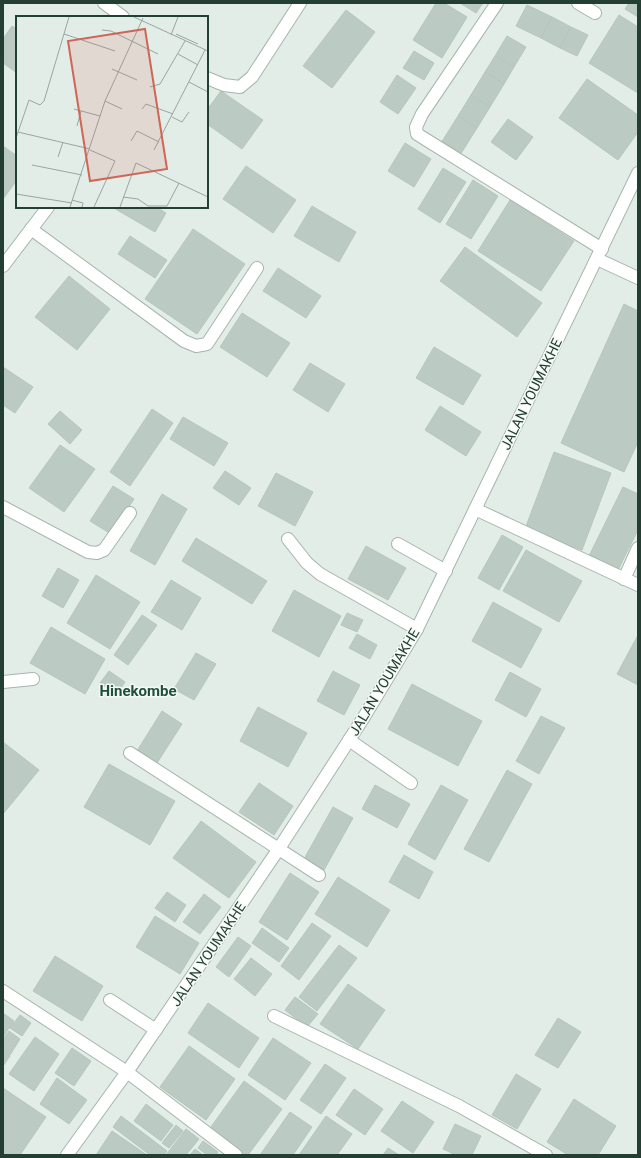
<svg xmlns="http://www.w3.org/2000/svg" width="641" height="1158" viewBox="0 0 641 1158" font-family="Roboto,sans-serif">
<style>
.building{fill:#bbcac2;stroke:#b6c6bd}
.lines{fill:none;stroke-linecap:round;stroke-linejoin:round}
.minor-casing{stroke:#a6b5ad;stroke-width:14}
.minor{stroke:#fff;stroke-width:12}
.labels{text-anchor:middle;dominant-baseline:central;stroke-width:3;stroke-linejoin:round;paint-order:stroke}
.street-label{font-size:14px;fill:#233e33;stroke:#f4f9f6}
.neighbourhood-label{font-size:15px;font-weight:bold;fill:#1f4f3d;stroke:#f4f9f6}
.inset-road{fill:none;stroke:#96a79f;stroke-width:1}
.view{fill:#d06658;fill-opacity:0.15;stroke:#d06658;stroke-width:2}
.inset-edge{fill:none;stroke:#233e33;stroke-width:2}
</style>
<rect width="100%" height="100%" fill="#e3ede7"/>
<g class="building">
<polygon points="436,3 444,3 467,17 442,58 413,40"/>
<polygon points="460,3 483,3 476,13"/>
<polygon points="629,3 638,3 638,17 625,9"/>
<polygon points="527,5 552,17 541,38 516,26"/>
<polygon points="346,10 375,32 332,88 303,66"/>
<polygon points="619,15 638,27 638,93 589,63"/>
<polygon points="552,17 571,27 560,48 541,38"/>
<polygon points="12,26 17,29 17,73 3,63 3,39"/>
<polygon points="571,27 588,35 577,56 560,48"/>
<polygon points="507,36 526,47 514,67 495,56"/>
<polygon points="414,51 434,63 424,80 403,68"/>
<polygon points="495,56 514,67 504,84 485,72"/>
<polygon points="485,72 504,84 490,107 471,95"/>
<polygon points="397,75 416,88 398,114 380,102"/>
<polygon points="587,79 638,115 638,132 618,160 559,118"/>
<polygon points="221,91 263,120 242,149 207,124 207,110"/>
<polygon points="471,95 490,107 477,128 458,116"/>
<polygon points="458,116 477,128 460,155 441,143"/>
<polygon points="508,119 533,137 516,160 491,142"/>
<polygon points="405,143 431,159 414,187 388,171"/>
<polygon points="3,146 17,156 17,180 3,199"/>
<polygon points="246,166 296,200 273,233 223,199"/>
<polygon points="443,168 466,182 440,223 418,209"/>
<polygon points="473,180 498,196 471,239 446,224"/>
<polygon points="510,200 574,241 541,291 478,251"/>
<polygon points="312,206 356,232 339,262 294,236"/>
<polygon points="112,207 156,207 166,213 155,232"/>
<polygon points="193,229 245,264 197,334 145,299"/>
<polygon points="130,236 167,260 155,278 118,254"/>
<polygon points="465,247 542,303 517,337 440,281"/>
<polygon points="278,268 321,296 306,318 263,291"/>
<polygon points="69,276 110,309 77,350 35,317"/>
<polygon points="624,304 638,311 638,442 624,472 561,443"/>
<polygon points="242,313 290,343 267,377 220,347"/>
<polygon points="434,347 481,375 463,405 416,378"/>
<polygon points="310,363 345,384 328,412 293,390"/>
<polygon points="3,367 33,387 15,413 3,405"/>
<polygon points="440,406 481,432 466,456 425,430"/>
<polygon points="152,409 173,423 130,486 110,472"/>
<polygon points="60,411 82,430 70,444 48,424"/>
<polygon points="183,417 228,443 214,466 170,439"/>
<polygon points="60,445 95,469 64,512 29,488"/>
<polygon points="554,452 611,473 582,550 525,529"/>
<polygon points="225,471 251,488 239,505 213,488"/>
<polygon points="276,473 313,492 295,526 258,506"/>
<polygon points="113,486 134,499 111,534 90,521"/>
<polygon points="623,487 638,494 638,530 618,570 589,556"/>
<polygon points="162,494 187,509 155,565 130,551"/>
<polygon points="502,535 523,547 499,590 478,578"/>
<polygon points="196,538 267,581 252,604 182,561"/>
<polygon points="366,546 406,568 388,600 348,579"/>
<polygon points="526,550 582,581 559,622 503,591"/>
<polygon points="58,568 79,580 63,608 42,596"/>
<polygon points="96,575 140,602 110,649 67,623"/>
<polygon points="171,580 201,598 182,630 151,612"/>
<polygon points="294,590 341,616 319,657 272,631"/>
<polygon points="493,602 542,629 521,668 472,641"/>
<polygon points="347,613 363,620 357,632 341,625"/>
<polygon points="142,615 157,625 128,665 114,655"/>
<polygon points="51,627 105,659 85,694 30,663"/>
<polygon points="357,634 377,645 370,659 349,648"/>
<polygon points="638,635 638,685 617,674"/>
<polygon points="196,653 216,664 194,700 174,689"/>
<polygon points="109,671 125,682 117,694 100,683"/>
<polygon points="333,671 360,685 344,715 317,701"/>
<polygon points="510,672 541,689 526,717 495,700"/>
<polygon points="412,684 482,721 458,766 388,729"/>
<polygon points="258,707 307,733 288,767 240,741"/>
<polygon points="162,711 182,724 157,763 137,751"/>
<polygon points="541,716 565,728 539,774 516,761"/>
<polygon points="3,742 39,770 3,814"/>
<polygon points="109,764 175,801 150,845 84,807"/>
<polygon points="507,770 532,784 489,862 464,849"/>
<polygon points="259,783 293,806 274,835 239,812"/>
<polygon points="375,785 410,804 397,828 362,809"/>
<polygon points="441,785 468,800 435,860 408,844"/>
<polygon points="333,807 353,818 324,870 304,859"/>
<polygon points="201,821 256,862 229,898 173,858"/>
<polygon points="404,855 433,872 419,899 389,882"/>
<polygon points="290,873 319,892 287,940 259,922"/>
<polygon points="338,877 390,910 367,947 315,914"/>
<polygon points="167,892 186,905 175,922 155,908"/>
<polygon points="204,894 221,907 200,934 183,922"/>
<polygon points="155,916 199,943 180,974 136,947"/>
<polygon points="312,923 331,936 299,980 281,966"/>
<polygon points="262,928 289,948 279,962 252,943"/>
<polygon points="238,937 251,946 229,977 216,967"/>
<polygon points="339,945 357,958 317,1011 299,997"/>
<polygon points="55,956 103,986 82,1021 33,991"/>
<polygon points="251,958 272,974 255,996 234,979"/>
<polygon points="348,984 385,1010 358,1049 320,1024"/>
<polygon points="295,997 318,1014 307,1027 285,1010"/>
<polygon points="208,1003 259,1038 239,1068 188,1033"/>
<polygon points="3,1013 14,1021 3,1037"/>
<polygon points="20,1015 31,1023 22,1036 10,1028"/>
<polygon points="558,1018 581,1032 558,1068 535,1055"/>
<polygon points="9,1031 20,1039 10,1055 3,1050 3,1039"/>
<polygon points="35,1037 59,1054 34,1091 9,1074"/>
<polygon points="273,1038 311,1063 285,1100 248,1075"/>
<polygon points="189,1046 235,1079 206,1120 160,1087"/>
<polygon points="72,1048 91,1061 74,1086 55,1073"/>
<polygon points="3,1051 10,1056 3,1066"/>
<polygon points="325,1064 346,1078 321,1114 300,1100"/>
<polygon points="516,1074 541,1089 517,1129 492,1115"/>
<polygon points="57,1078 87,1100 69,1124 40,1104"/>
<polygon points="244,1081 282,1109 248,1155 241,1155 208,1131"/>
<polygon points="3,1088 46,1117 20,1155 3,1155"/>
<polygon points="354,1089 383,1109 365,1135 336,1115"/>
<polygon points="574,1099 616,1126 598,1155 568,1155 547,1142"/>
<polygon points="402,1101 434,1122 413,1153 381,1131"/>
<polygon points="146,1104 173,1125 161,1141 134,1121"/>
<polygon points="290,1112 312,1127 293,1155 260,1155"/>
<polygon points="121,1116 167,1151 164,1155 150,1155 113,1127"/>
<polygon points="326,1116 352,1134 337,1155 299,1155"/>
<polygon points="455,1124 481,1136 472,1155 456,1155 443,1149"/>
<polygon points="176,1125 183,1131 169,1148 162,1143"/>
<polygon points="186,1129 199,1139 186,1155 166,1155"/>
<polygon points="112,1131 147,1155 96,1155"/>
<polygon points="203,1141 218,1152 216,1155 207,1155 198,1148"/>
<polygon points="388,1148 399,1155 383,1155"/>
<polygon points="195,1149 203,1155 190,1155"/>
</g>
<g class="lines">
<defs>
<g id="minor">
<polyline points="104,3 123,17"/>
<polyline points="497,3 422,114 416,127 417,134 602,249"/>
<polyline points="578,3 595,13"/>
<polyline points="207,78 224,85 240,87 252,77 300,3"/>
<polyline points="31,229 184,341 196,346 207,344 257,268"/>
<polyline points="597,259 638,278"/>
<polyline points="3,266 48,207"/>
<polyline points="3,507 88,552 97,553 104,550 130,513"/>
<polyline points="475,509 638,585"/>
<polyline points="288,539 307,563 320,574 417,629"/>
<polyline points="398,544 446,571"/>
<polyline points="624,579 638,548"/>
<polyline points="3,682 33,679"/>
<polyline points="349,740 411,783"/>
<polyline points="130,753 319,875"/>
<polyline points="3,991 127,1072 236,1155"/>
<polyline points="110,1000 156,1030"/>
<polyline points="274,1016 459,1106 546,1155"/>
<polyline points="67,1155 127,1072 278,850 364,717 417,629 638,173"/>
</g>
</defs>
<use href="#minor" class="minor-casing"/>
<use href="#minor" class="minor"/>
</g>
<g class="labels">
<g class="street-label">
<text transform="translate(531 394) rotate(-64)">JALAN YOUMAKHE</text>
<text transform="translate(384 682) rotate(-59)">JALAN YOUMAKHE</text>
<text transform="translate(208 954) rotate(-56)">JALAN YOUMAKHE</text>
</g>
<g class="neighbourhood-label">
<text x="138" y="691">Hinekombe</text>
</g>
</g>
<g transform="translate(16 16)">
<rect width="192" height="192" fill="#e3ede7"/>
<path class="inset-road" d="M118 1 192 35M86 14 95 15 142 38M48 18 99 35M160 18 182 28M155 19 162 1M162 38 182 49M96 53 121 64M173 66 192 76M134 71 144 68 169 25M89 85 106 93M58 93 84 100M126 93 130 88 157 98M156 101 166 106 173 96M61 110 65 95M2 116 74 133M0 122 13 84 24 89 28 85 53 1M115 125 121 115 143 126M74 134 99 145 78 191M138 134 189 34M42 141 47 126M16 149 66 159M0 178 56 187M107 181 122 183 132 190H151L163 167M56 184 67 187 66 191M54 191 89 85 127 2M104 191 120 147 192 181"/>
<path class="view" d="M129 13 151 153 74 165 52 25Z"/>
<rect width="192" height="192" class="inset-edge"/>
</g>
<rect width="641" height="1158" fill="none" stroke="#233e33" stroke-width="8"/>
</svg>
